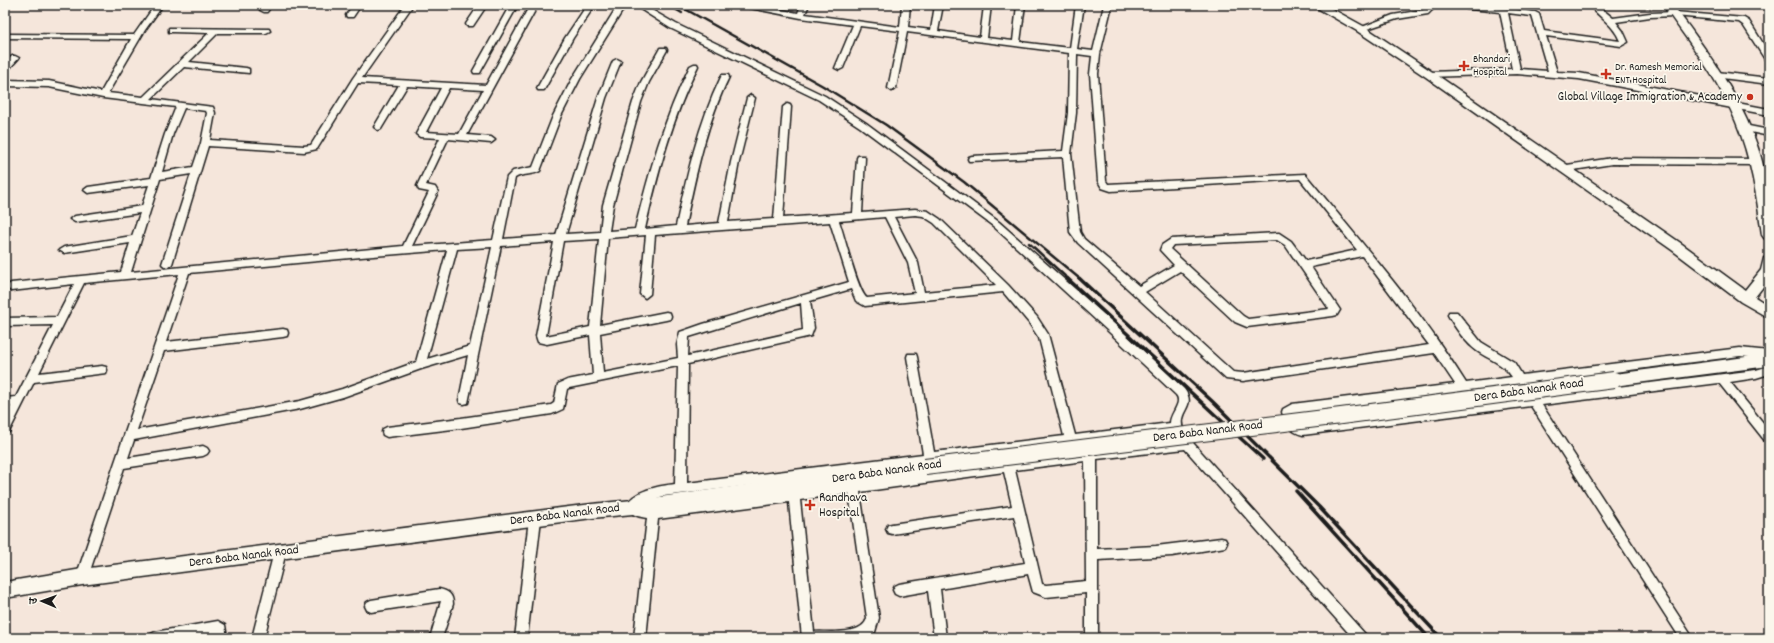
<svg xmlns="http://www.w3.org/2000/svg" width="1774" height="643" viewBox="0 0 1774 643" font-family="Dekko,'Playpen Sans Deva',sans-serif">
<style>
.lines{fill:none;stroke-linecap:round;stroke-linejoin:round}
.minor-casing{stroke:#1c1c1c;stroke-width:3}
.secondary-casing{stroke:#1c1c1c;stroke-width:3}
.minor{fill:#fbf7ec;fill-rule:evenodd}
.secondary{fill:#fbf7ec;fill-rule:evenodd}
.rail-far1{stroke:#1c1c1c;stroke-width:2.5}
.rail{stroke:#1c1c1c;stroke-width:3.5}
.secondary-bridge-casing{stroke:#1c1c1c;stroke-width:18;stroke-linecap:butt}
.secondary-bridge{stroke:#fbf7ec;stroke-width:16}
.poi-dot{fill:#c8321e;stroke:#fbf7ec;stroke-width:1.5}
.labels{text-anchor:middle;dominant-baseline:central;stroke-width:3.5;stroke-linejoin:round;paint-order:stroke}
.far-poi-label{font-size:11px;fill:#1c1c1c;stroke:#fbf7ec;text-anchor:start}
.poi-label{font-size:13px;fill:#1c1c1c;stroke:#fbf7ec;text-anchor:end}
.street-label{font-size:13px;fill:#1c1c1c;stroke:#fbf7ec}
</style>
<rect width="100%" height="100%" fill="#f5e6db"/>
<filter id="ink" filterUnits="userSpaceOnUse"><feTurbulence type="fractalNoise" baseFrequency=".025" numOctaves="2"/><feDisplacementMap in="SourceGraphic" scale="8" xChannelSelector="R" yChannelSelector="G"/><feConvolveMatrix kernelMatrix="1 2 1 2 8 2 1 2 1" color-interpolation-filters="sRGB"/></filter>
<g filter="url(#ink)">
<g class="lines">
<defs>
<g id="minor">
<path d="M155 5H163L145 30 108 93 143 97 209 33 172 32H169V28L269 29 270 31 266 33H218L189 62 246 68 249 69V73L184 67 151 99 213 107 215 113 210 140 304 146 311 145 353 78 405 5H413L362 78 486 85 530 5H538L467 135 491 137 495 140 491 143 448 139 426 185 435 187 438 192 412 246 493 240 507 177 513 171 533 167 553 116 572 79 618 5H626L580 79 561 116 540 171C532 176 522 173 515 178L503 239 556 235 598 98 613 61 617 59 621 61 606 98 566 234 600 232 603 205 633 102 641 82 659 50 660 48H666L667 50 649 82 641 102 613 205 609 231 635 229C649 173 664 118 690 66L694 64H697L698 66C672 118 658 173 645 229L676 226C687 175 698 125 721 77L722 75H728L729 77C706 124 696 174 685 226L719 223 731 162 747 98 751 95 755 98 739 162 728 222 774 219 783 107 787 104 790 105 791 107 783 218 853 213 857 158 858 156H864L865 158 862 213 915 209 928 211 940 219 1008 285 1037 317 1048 334 1075 435 1170 423C1170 413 1183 403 1176 395L1109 332 993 226 860 127 819 100 670 28 634 5H643L676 24 825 96 866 123 999 222 1117 326 1184 389C1199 408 1173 411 1185 434L1365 634 1367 638H1353L1185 449 1097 459V549L1156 546 1221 538 1225 539 1227 543 1225 547 1172 556 1098 560V638H1086V593L1046 597 1033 592 1028 574 940 589 946 638H934L928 591 899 596 895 594 893 590 895 586 899 584 1025 563 1014 516 892 534 888 533 886 529 888 525 892 524 1012 506 1004 472 860 492 879 618 875 632 867 638H802L789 502 658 519 646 638H634L647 518C639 517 629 514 625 507 633 490 659 486 675 484L678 366 569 388 567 389 563 409 552 414 461 428 387 437 383 435 382 432 383 429 387 427 461 418 551 405 554 403 558 384 567 380 593 375 590 335 547 344 538 342 536 336 554 242 501 246 468 403 464 404 460 403 459 400 468 355 421 369 343 397 300 409 134 440 128 458 203 446 207 448 209 451 207 454 203 456 124 468 88 577 86 581 82 583 78 581 76 577 179 274 84 283 39 373 102 366 106 367 107 370 106 373 34 382 9 432 5 434V418L11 406H5V398L16 397 53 325 5 326V318L57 317 74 284 11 291 6 287 11 283 121 272 130 243 64 253 59 250 64 247 132 236 140 213 75 222 70 219 75 216 142 206 149 185 88 193 84 190 88 187 151 178 165 134 176 107 103 98 49 87 5 86V80L49 81 101 92 131 39 5 38V34L134 35ZM358 83 399 85 374 127 378 130 381 129 407 86 441 88 416 134 420 137 440 138 417 186 419 190 429 192 403 246 131 272 160 179 191 174 162 264 167 268 172 264 208 146 304 152 317 149ZM449 88 483 90 459 134 426 132ZM184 108 206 111 207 113 201 143 193 167 162 172 173 134ZM915 215 923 216 934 223 996 285 924 292 918 263 894 217ZM885 217 908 263 915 293 867 298C858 293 844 234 839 221ZM830 222 849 282 703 324 680 332 677 345 678 358 603 373 600 333 666 320 670 319 671 316 670 313 666 312 600 325 608 238 646 235 640 294 645 298 650 294 655 235ZM599 239 590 327 546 336 563 241ZM492 247 470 346 427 359 457 249ZM447 250 416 362 342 389 300 401 137 430 164 351 283 337 287 336 288 333 287 330 283 329 166 342 189 273 361 257ZM851 289 856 301 865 306 1003 292 1029 323 1039 338 1064 436 934 452 917 357 916 354H908L907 357 923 454 687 483 688 364 811 336 814 328 810 301ZM801 303 803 330 688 356 689 337ZM1173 432 1177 440 1096 450 1095 447 1091 445 1087 447 1085 451 663 509 640 506 645 502 663 496ZM1085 461 1086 581 1046 585 1042 584 1015 470ZM849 493 867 618C863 636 828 631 814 632L800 500Z"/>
<polygon points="264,5 272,5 267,12 264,12 260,10"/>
<polygon points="353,5 361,5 353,17 347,17 346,15"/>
<polygon points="479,5 487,5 473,26 467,26 466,24"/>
<polygon points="510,5 518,5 481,71 480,73 474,73 473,71"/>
<polygon points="587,5 595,5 573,38 544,90 538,90 537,88 565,38"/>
<path d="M741 5H756L798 13 801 5H809L805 14 900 27 902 5H910L908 27 931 30 935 5H943L938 31 980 37 984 6 991 5 987 38 1013 41 1017 5H1025L1020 42 1070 48 1076 5H1084L1077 49 1093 51 1104 5H1112L1100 54 1098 74 1106 181 1108 184 1305 174C1361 242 1419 308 1466 383L1512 377C1503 363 1490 360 1477 351 1466 343 1455 328 1448 315L1449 312H1457L1481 342 1514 362 1522 375 1740 348 1769 351V359L1740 356 1528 383 1536 397 1756 370 1769 366V374L1756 378 1730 382 1769 430V443L1765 441 1719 383 1542 405 1693 638H1680L1531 406 1303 435C1290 432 1285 424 1282 412L1283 409 1292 404 1455 384 1434 353 1243 381 1226 379 1078 243 1070 232 1063 157 969 161 968 159 969 157 972 156 1063 151 1068 113 1069 53 907 32 896 88 892 91 888 88 900 31 860 26 843 68 839 70 835 68 853 25 801 18 745 7ZM1077 54 1092 56 1090 74 1098 181 1102 188 1111 191 1300 179 1357 250 1306 261 1291 241 1279 233 1171 239 1162 245 1160 250 1174 265 1139 286 1084 239 1080 232 1071 154 1076 113ZM1277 240 1285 245 1329 309 1248 319 1243 316 1170 249 1173 245ZM1362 256 1429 345 1243 373 1233 372 1145 292 1180 271 1235 322 1247 327 1333 316 1337 315 1340 310 1311 267ZM1517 385 1526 398 1303 425 1296 421 1293 414Z"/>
<polygon points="1425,5 1433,5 1434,8 1428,14 1397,19 1361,31 1357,29 1393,15 1423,10 1426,7"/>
<path d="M1467 5 1535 12 1539 14 1544 31 1620 41C1614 25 1600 18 1589 5H1597L1613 18 1650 13 1675 12 1744 18 1749 21 1769 53V61H1766L1743 25 1739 22 1675 16 1650 17 1616 22 1623 31 1628 42 1621 46 1546 36 1557 72 1579 73 1769 109V115L1579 79 1517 74 1427 77V73L1430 72 1512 69 1500 12 1470 9H1467ZM1508 13 1532 16 1548 71 1520 69Z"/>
<polygon points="1631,5 1667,5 1663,7 1635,7"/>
<polygon points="12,56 15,56 19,58 8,70 5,70 5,63"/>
<polygon points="1717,72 1769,78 1769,84 1714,77 1714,73"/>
<polygon points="1744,125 1769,130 1769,136 1741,130 1741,126"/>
<polygon points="1612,158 1755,159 1759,162 1755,165 1612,164 1567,171 1563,168 1567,165"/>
<polygon points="535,514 539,515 541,519 527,638 515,638 529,519 531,515"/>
<polygon points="280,546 284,548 286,552 264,638 252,638 274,552 276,548"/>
<path d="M439 589C448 591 453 594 453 604L442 638H430L441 601 371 612 367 610 365 606 367 602 371 600Z"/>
<polygon points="218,621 225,625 227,638 215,638 215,634 190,638 149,638 151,634 155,632"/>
</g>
<g id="secondary">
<polygon points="1312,5 1325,5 1365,27 1434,73 1682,244 1745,290 1761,270 1764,258 1769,257 1769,279 1755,297 1769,306 1769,318 1741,302 1672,250 1426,77 1357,31"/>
<path d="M1663 5H1673C1716 63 1761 123 1769 197 1770 211 1769 226 1769 240L1764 238 1762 235C1757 197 1751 158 1736 122 1719 79 1689 43 1663 5Z"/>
<polygon points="1769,354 1769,366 1614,386 1609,384 1607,380 1609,376 1614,374"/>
<polygon points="925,460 931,462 933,467 931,472 925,474 653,512 592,518 82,585 5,598 5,582 82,569 592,504 653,498"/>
</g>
</defs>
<use href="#minor" class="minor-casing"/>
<use href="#secondary" class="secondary-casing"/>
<use href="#minor" class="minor"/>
<use href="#secondary" class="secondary"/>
<g class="rail-far1">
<polyline points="668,5 682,13"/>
<polyline points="678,5 823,86 886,125 964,182 1080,279"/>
<polyline points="1029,243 1068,279"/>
</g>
<g class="rail">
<polyline points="1067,278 1263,459"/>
<polyline points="1079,278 1213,402 1319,507 1441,638"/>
<polyline points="1296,491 1429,638"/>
</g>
<defs>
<polyline id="secondary-bridge" points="925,467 1341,416 1614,380"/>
</defs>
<use href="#secondary-bridge" class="secondary-bridge-casing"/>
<use href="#secondary-bridge" class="secondary-bridge"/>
</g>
</g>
<g class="poi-dot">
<path d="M1462 60h4v4h4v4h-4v4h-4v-4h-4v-4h4z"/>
<path d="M1604 68h4v4h4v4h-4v4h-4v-4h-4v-4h4z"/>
<circle cx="1750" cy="97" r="4"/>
<path d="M808 499h4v4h4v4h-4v4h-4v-4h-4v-4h4z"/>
</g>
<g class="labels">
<g class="far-poi-label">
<text x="1473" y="60">Bhandari<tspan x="1473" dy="13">Hospital</tspan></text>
<text x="1615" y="68">Dr. Ramesh Memorial<tspan x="1615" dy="13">ENT Hospital</tspan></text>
</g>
<g class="poi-label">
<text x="1742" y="97">Global Village Immigration &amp; Academy</text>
<text x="819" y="498" text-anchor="start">Randhava<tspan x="819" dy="15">Hospital</tspan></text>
</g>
<g class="street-label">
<text transform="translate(1529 391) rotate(-8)">Dera Baba Nanak Road</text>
<text transform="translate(1208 432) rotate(-7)">Dera Baba Nanak Road</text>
<text transform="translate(887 472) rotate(-8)">Dera Baba Nanak Road</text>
<text transform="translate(565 515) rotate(-7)">Dera Baba Nanak Road</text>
<text transform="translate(244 557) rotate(-7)">Dera Baba Nanak Road</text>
</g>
</g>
<rect width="1774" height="643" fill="none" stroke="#fbf7ec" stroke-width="20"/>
<rect x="10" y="10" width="1754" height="623" fill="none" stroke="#1c1c1c" stroke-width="1.5" filter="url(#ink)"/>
<g transform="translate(42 601) rotate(272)" stroke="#fbf7ec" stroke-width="3" paint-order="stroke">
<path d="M0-3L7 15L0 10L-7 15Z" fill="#1c1c1c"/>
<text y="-6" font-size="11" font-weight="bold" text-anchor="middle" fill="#1c1c1c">उ</text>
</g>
</svg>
